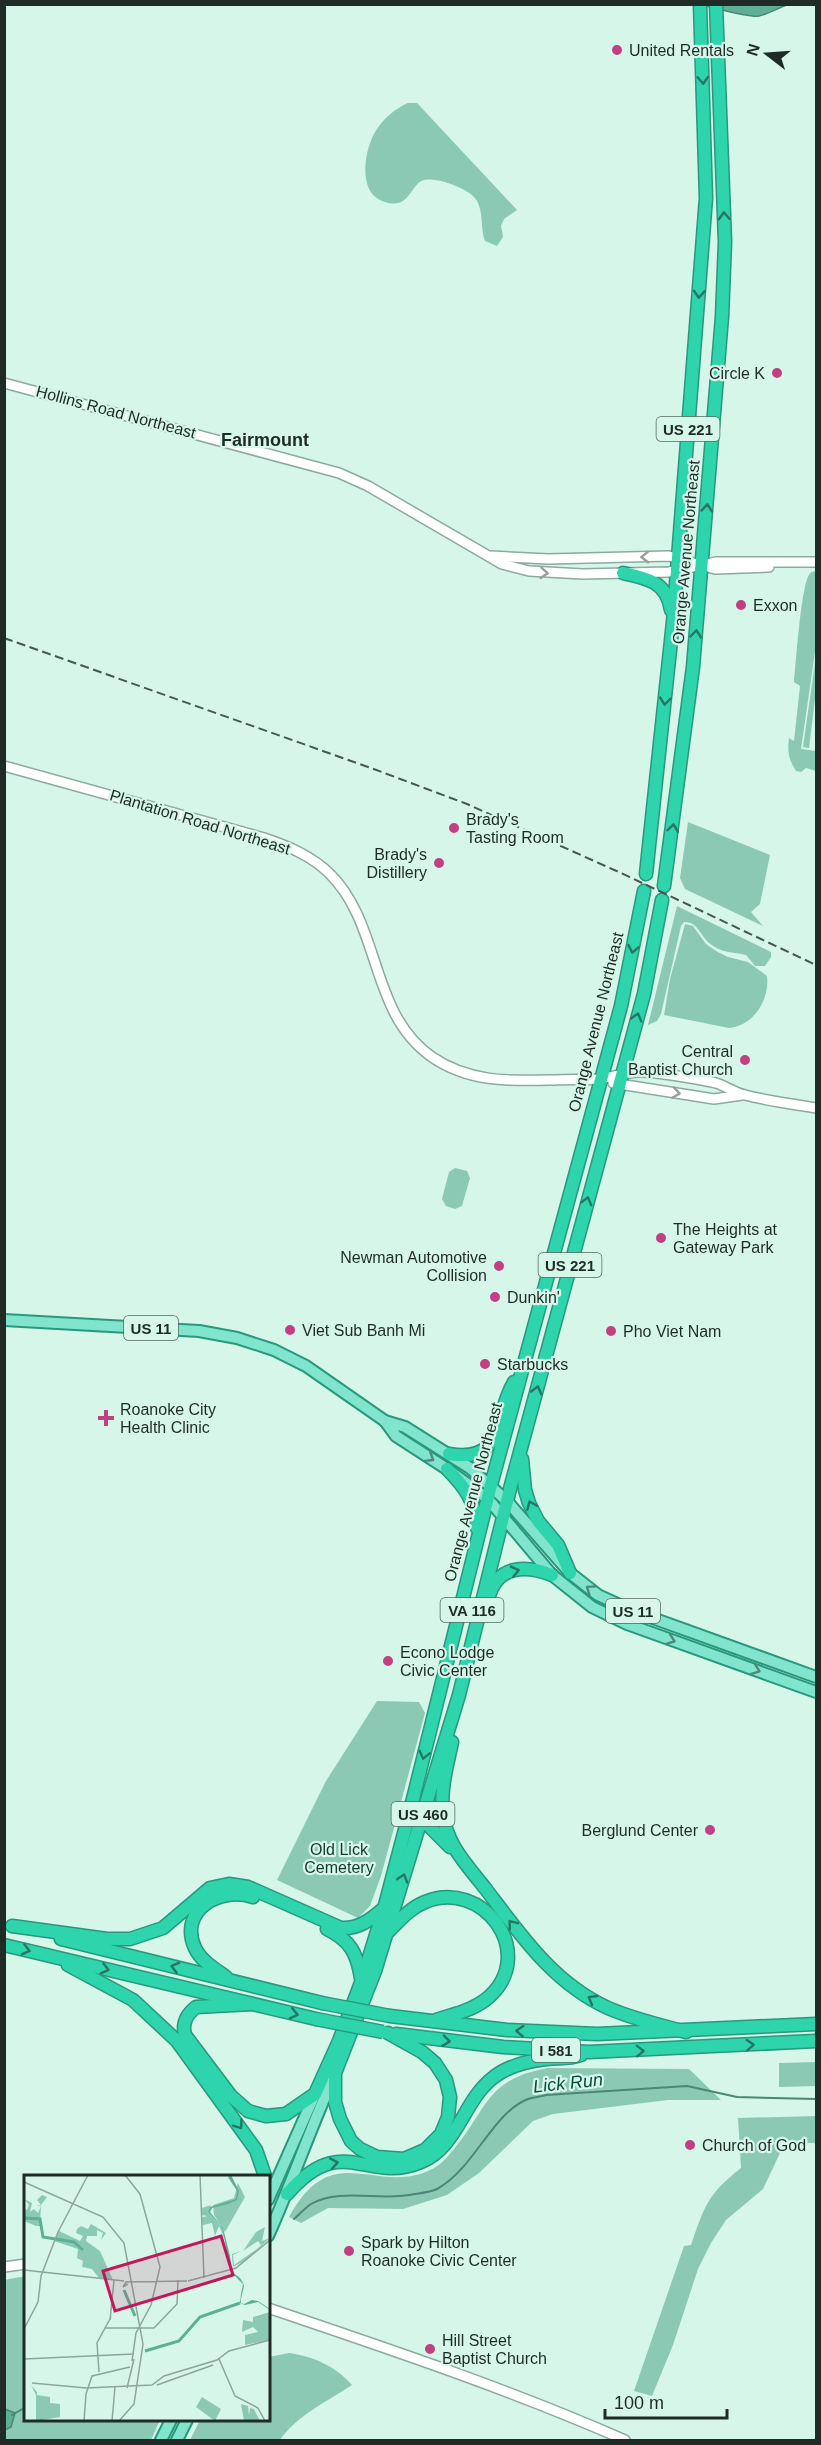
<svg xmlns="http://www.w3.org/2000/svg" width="821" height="2445" viewBox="0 0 821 2445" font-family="Helvetica,sans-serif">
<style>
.green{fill:#8cc9b4}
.water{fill:#5daf96;stroke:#4a8775;stroke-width:1.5}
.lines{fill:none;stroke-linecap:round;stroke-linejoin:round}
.stream{stroke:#4a8775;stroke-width:2}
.secondary-casing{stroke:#8caa9f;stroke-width:12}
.primary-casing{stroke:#28997d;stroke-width:14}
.highway-casing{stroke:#28997d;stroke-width:15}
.secondary{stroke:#fff;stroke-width:9}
.primary{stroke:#81e5cd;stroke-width:10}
.highway{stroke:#2dd4ac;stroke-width:12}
.rail{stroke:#475751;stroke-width:2;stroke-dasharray:9 4.5;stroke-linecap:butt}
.highway-bridge-casing{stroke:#28997d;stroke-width:15;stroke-linecap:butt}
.highway-bridge{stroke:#2dd4ac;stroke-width:12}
.oneway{stroke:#257763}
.oneway2{stroke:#9aa09e}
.oneway3{stroke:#50887a}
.poi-dot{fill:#c23f84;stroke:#d6f6ea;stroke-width:2}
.labels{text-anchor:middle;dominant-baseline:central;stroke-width:4.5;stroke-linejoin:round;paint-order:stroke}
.shield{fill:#d6f6ea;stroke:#566862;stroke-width:1.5}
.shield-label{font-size:15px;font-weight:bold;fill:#1f2b27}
.poi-label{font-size:16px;fill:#1f2b27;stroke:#d6f6ea;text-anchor:start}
.street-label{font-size:16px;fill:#1f2b27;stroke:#d6f6ea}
.park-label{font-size:16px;fill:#13392e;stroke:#d6f6ea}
.neighbourhood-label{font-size:18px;font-weight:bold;fill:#1f2b27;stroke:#d6f6ea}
.water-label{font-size:18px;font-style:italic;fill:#054e3e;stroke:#d6f6ea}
.inset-river{fill:none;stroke:#5daf96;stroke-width:3}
.inset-road{fill:none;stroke:#8da59c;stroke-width:1.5}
.view{fill:#c2185b;fill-opacity:0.15;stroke:#c2185b;stroke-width:3}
.inset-edge{fill:none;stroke:#1f2b27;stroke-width:3}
</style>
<rect width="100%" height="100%" fill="#d6f6ea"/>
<g class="green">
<path d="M408 103H417L517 210 504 219 501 226 503 237 497 246 485 241C480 228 484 214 477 201 471 189 437 177 424 180 410 183 410 214 380 200 357 189 365 146 377 129 384 118 396 108 408 103Z"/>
<path d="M816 571V645L801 749 816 751V771L806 768 801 772 796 771C789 760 787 752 789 738L794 741 800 686 794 682C796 663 801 587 809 575 811 571 813 572 816 571Z"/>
<polygon points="816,655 816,691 809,748 803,747"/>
<polygon points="688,822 770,855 760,904 751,912 763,926 685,889 680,878"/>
<path d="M677 906 771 952V957L765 966H755L746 955C733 952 721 953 709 943 701 936 697 921 684 922L681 926 661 1014 657 1021 648 1025Z"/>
<path d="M685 924 693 926 706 944 716 951 728 957 748 962 767 976C770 1000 753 1026 729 1028L664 1015 670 979Z"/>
<polygon points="455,1168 467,1171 470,1178 462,1206 455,1209 446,1206 442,1199 449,1172"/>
<polygon points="377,1701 419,1702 425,1713 381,1876 370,1906 358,1918 277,1880 326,1781"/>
<polygon points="816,2062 816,2086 779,2087 779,2063"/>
<path d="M548 2068 689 2069 721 2100H668L553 2114 533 2121 479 2173 447 2195 403 2209 328 2208 301 2223 289 2217C333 2137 374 2196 430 2170 440 2166 448 2156 454 2149 488 2108 486 2079 548 2068Z"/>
<path d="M816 2116V2143H792L780 2153 763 2189 726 2220 711 2243 698 2269 673 2345 652 2396 634 2391 684 2246 691 2245C705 2205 707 2195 741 2168L738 2118Z"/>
<polygon points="20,2277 25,2277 26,2420 160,2420 151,2440 5,2440 4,2280"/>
<path d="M289 2353C315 2357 335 2366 352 2385 328 2401 296 2416 280 2440H190L200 2420H268L269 2357Z"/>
</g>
<g class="water">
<path d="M701 5H787C778 8 768 14 759 16 749 18 713 7 701 5Z"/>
<polygon points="5,2409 15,2413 11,2427 5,2430"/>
</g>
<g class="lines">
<g class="stream">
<path d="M294 2219C299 2215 305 2208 311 2204 341 2187 381 2202 415 2194 422 2193 431 2192 437 2189 474 2169 493 2112 528 2099 534 2097 540 2097 546 2095L687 2086 737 2097 816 2099"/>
<polyline points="12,2415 26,2407"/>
</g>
<defs>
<g id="secondary">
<polyline points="4,383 339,473 368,486 502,564 529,571 583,574 669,572 716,562 816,562"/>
<polyline points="491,556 548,559 669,556 715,569 769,567"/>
<path d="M4 766 264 838C288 846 312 856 330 874 382 926 369 1013 432 1057 470 1083 511 1081 554 1080 569 1079 585 1080 599 1079 613 1077 626 1072 640 1072 657 1072 699 1079 716 1083 726 1086 735 1093 745 1095 768 1101 793 1104 816 1108"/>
<polyline points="613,1083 714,1099 742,1095"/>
<polyline points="4,2267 26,2264"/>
<path d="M268 2308C389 2349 509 2389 625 2440"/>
</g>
<g id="primary">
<polyline points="4,1320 199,1331 237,1338 274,1350 306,1366 385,1421 405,1427 470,1468 507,1501 570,1573 598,1595 633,1611 816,1677"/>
<polyline points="385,1421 396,1436 447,1469 488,1499 552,1575 592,1607 627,1624 816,1692"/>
<polyline points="268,2200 315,2094"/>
<path d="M268 2236C292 2183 310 2129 334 2076"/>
<polyline points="161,2440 171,2420"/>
<polyline points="177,2440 187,2420"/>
</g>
<g id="highway">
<path d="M623 573C647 578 667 582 671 610"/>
<polyline points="646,874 673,622 706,198 700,4"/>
<polyline points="664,886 693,667 722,317 725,242 716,4"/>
<path d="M449 1454C505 1464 493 1417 514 1382"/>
<polyline points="522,1459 525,1490 529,1503 538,1521 558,1545 570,1573"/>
<path d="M447 1469C465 1487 476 1502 477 1528"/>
<path d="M489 1596C498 1565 526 1565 552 1575"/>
<path d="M452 1742C447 1766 440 1789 443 1814 446 1844 467 1865 485 1888 520 1934 553 1983 608 2008 633 2019 660 2025 686 2032"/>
<polyline points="421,1818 450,1847"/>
<path d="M12 1926 107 1939H130L163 1928 210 1888 229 1884 248 1887 341 1928C359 1929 370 1920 383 1909"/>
<path d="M327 1929C350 1940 357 1953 361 1978"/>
<path d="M389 1931C400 1920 410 1908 425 1902 483 1878 537 1952 490 1996 475 2010 454 2014 436 2020"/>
<polyline points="61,1939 322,2003"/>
<polyline points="4,1945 316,2019"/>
<polyline points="68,1965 133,2000 177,2041 256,2150 265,2176"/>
<path d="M226 1977C215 1969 201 1961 195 1948 178 1911 219 1886 253 1897"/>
<path d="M252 2004 196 2007C186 2015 182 2023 185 2035L231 2096 248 2111 266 2116 286 2114 315 2094 339 2041 362 1980 384 1909 412 1803 491 1485 621 1006 644 891"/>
<polyline points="390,2016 507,2030 597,2034 816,2024"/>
<polyline points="388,2033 422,2052 435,2063 446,2080 450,2097 448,2117 441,2134 425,2150 404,2159 377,2157 360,2149 351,2141 340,2119 335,2102 335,2073 375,1971 459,1695 511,1485 644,994 662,900"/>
<polyline points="396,2034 503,2047 589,2052 816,2041"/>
<path d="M287 2194C343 2130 366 2185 421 2162 458 2147 463 2100 494 2077 508 2066 528 2061 546 2059 559 2057 567 2060 581 2055"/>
</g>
</defs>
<use href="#secondary" class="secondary-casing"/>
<use href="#primary" class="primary-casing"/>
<use href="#highway" class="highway-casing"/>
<use href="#secondary" class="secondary"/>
<use href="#primary" class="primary"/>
<use href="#highway" class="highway"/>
<polyline class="rail" points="4,638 371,768 467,804 621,873 816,965"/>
<defs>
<g id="highway-bridge">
<polyline points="322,2003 390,2016"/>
<polyline points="316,2019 383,2032"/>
</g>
</defs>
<use href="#highway-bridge" class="highway-bridge-casing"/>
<use href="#highway-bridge" class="highway-bridge"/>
</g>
<defs><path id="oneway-chevron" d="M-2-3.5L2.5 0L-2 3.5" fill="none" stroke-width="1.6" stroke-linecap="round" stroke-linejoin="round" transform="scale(1.5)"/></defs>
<g class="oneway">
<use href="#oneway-chevron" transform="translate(703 80) rotate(87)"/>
<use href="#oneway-chevron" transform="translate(724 216) rotate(-92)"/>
<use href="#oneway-chevron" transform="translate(699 294) rotate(94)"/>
<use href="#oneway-chevron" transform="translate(707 508) rotate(-85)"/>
<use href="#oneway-chevron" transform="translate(696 634) rotate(-85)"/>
<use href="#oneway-chevron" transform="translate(665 701) rotate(96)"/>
<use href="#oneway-chevron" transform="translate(673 828) rotate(-82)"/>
<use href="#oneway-chevron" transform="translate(633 949) rotate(101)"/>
<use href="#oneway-chevron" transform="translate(637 1017) rotate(-74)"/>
<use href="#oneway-chevron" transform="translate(587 1201) rotate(-75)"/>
<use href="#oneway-chevron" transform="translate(537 1390) rotate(-75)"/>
<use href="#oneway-chevron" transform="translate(531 1505) rotate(-113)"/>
<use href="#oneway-chevron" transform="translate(515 1571) rotate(-13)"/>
<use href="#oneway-chevron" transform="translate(424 1755) rotate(104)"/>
<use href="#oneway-chevron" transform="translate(403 1878) rotate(-73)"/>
<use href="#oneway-chevron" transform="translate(512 1924) rotate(-128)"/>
<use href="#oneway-chevron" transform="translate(26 1950) rotate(14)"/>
<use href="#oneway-chevron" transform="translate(175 1967) rotate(-166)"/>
<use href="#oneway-chevron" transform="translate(105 1969) rotate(14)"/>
<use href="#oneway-chevron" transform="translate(592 1999) rotate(-150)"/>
<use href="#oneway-chevron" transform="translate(294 2014) rotate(13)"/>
<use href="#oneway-chevron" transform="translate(520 2031) rotate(-177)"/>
<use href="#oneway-chevron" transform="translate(446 2041) rotate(7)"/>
<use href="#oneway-chevron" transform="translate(750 2045) rotate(-3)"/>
<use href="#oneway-chevron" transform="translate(640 2051) rotate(-2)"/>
<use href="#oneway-chevron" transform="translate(239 2125) rotate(54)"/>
<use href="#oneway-chevron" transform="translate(334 2163) rotate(-10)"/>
</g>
<g class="oneway2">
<use href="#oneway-chevron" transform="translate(645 557) rotate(179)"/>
<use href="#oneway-chevron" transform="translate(544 573) rotate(5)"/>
<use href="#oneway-chevron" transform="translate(676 1093) rotate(9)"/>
</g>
<g class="oneway3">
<use href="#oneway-chevron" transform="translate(430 1458) rotate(32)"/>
<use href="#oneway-chevron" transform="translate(590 1589) rotate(-145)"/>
<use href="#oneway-chevron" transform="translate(671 1640) rotate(20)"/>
<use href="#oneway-chevron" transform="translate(756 1670) rotate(20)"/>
</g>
<g class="poi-dot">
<circle cx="617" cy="50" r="6"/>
<circle cx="777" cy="373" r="6"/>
<circle cx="741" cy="605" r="6"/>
<circle cx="454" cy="828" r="6"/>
<circle cx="439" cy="863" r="6"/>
<circle cx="745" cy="1060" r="6"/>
<circle cx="661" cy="1238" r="6"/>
<circle cx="499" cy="1266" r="6"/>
<circle cx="495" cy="1297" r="6"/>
<circle cx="290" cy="1330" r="6"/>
<circle cx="611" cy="1331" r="6"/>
<circle cx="485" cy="1364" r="6"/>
<path d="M103 1409h6v6h6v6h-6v6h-6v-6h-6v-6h6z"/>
<circle cx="388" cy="1661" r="6"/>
<circle cx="710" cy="1830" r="6"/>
<circle cx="690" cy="2145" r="6"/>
<circle cx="349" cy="2251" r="6"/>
<circle cx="430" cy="2349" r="6"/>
</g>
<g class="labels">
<g class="shield">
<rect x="656.5" y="417" width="63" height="24" rx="4.5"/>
<rect x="538.5" y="1253" width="63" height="24" rx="4.5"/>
<rect x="124" y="1316" width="54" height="24" rx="4.5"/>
<rect x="440.5" y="1598" width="63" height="24" rx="4.5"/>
<rect x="606" y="1599" width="54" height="24" rx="4.5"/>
<rect x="391.5" y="1802" width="63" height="24" rx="4.5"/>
<rect x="532" y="2038" width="48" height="24" rx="4.5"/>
</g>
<g class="shield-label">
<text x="688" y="429">US 221</text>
<text x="570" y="1265">US 221</text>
<text x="151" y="1328">US 11</text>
<text x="472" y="1610">VA 116</text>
<text x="633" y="1611">US 11</text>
<text x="423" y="1814">US 460</text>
<text x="556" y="2050">I 581</text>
</g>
<g class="poi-label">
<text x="629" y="50">United Rentals</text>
<text x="765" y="373" text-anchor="end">Circle K</text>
<text x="753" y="605">Exxon</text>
<text x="466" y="819">Brady's<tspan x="466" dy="18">Tasting Room</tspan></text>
<text x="427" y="854" text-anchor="end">Brady's<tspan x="427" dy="18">Distillery</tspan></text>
<text x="733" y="1051" text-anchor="end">Central<tspan x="733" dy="18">Baptist Church</tspan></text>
<text x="673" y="1229">The Heights at<tspan x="673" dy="18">Gateway Park</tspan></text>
<text x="487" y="1257" text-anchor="end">Newman Automotive<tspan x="487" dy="18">Collision</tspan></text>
<text x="507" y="1297">Dunkin'</text>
<text x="302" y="1330">Viet Sub Banh Mi</text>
<text x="623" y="1331">Pho Viet Nam</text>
<text x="497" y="1364">Starbucks</text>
<text x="120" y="1409">Roanoke City<tspan x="120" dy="18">Health Clinic</tspan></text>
<text x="400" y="1652">Econo Lodge<tspan x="400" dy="18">Civic Center</tspan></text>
<text x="698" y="1830" text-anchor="end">Berglund Center</text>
<text x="702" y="2145">Church of God</text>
<text x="361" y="2242">Spark by Hilton<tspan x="361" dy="18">Roanoke Civic Center</tspan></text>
<text x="442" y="2340">Hill Street<tspan x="442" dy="18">Baptist Church</tspan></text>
</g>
<g class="street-label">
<text transform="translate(116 412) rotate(15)">Hollins Road Northeast</text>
<text transform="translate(686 552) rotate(-85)">Orange Avenue Northeast</text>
<text transform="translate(200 822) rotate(17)">Plantation Road Northeast</text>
<text transform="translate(596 1022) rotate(-76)">Orange Avenue Northeast</text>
<text transform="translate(473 1492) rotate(-75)">Orange Avenue Northeast</text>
</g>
<g class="park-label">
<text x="339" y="1849">Old Lick<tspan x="339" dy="18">Cemetery</tspan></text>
</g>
<g class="neighbourhood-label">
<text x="265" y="440">Fairmount</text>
</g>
<g class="water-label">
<text transform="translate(568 2083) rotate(-6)">Lick Run</text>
</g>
</g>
<g transform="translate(24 2175)">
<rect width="246" height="246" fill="#d6f6ea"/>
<path d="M214 8 221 22 201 57 190 40 189 30 210 23ZM18 20 23 22 17 30 16 51H12L0 46V33L3 35 5 30 0 24 8 28 6 37 10 34 14 38 17 31 12 30H17L13 25ZM187 30 184 37 196 50 198 52 201 65 195 51 191 61 188 48 179 50 177 43 183 41 178 40V33ZM67 49 82 58 77 65 79 58 73 55V61H63L62 66 76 76 89 105 75 103 68 94 58 92 59 86 53 83 54 74 30 66 35 56 56 66 59 61 52 58 53 54 57 51 64 54ZM241 52 238 66 246 63 222 85 209 92 208 83V79L217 76 209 80 210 90 233 74 237 70 234 66 219 76 232 57ZM246 137V165L221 170V160L234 157 229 152 218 157 219 145 229 147V142ZM7 210 13 217V220L26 222V228L36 229V242L12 246V220ZM178 222 197 234 191 246 172 232ZM217 229 224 231 225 240 226 233 230 234 236 246H220Z" fill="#8cc9b4"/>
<path d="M207 0 215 16 213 25 204 29 188 33 186 37 199 53 206 81 208 97 216 103 219 108 220 111 217 124V128L220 129 228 125 234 126 246 134V135L234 127 221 130 216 128 217 119 219 109 207 97 198 52 184 37 186 32 212 24 213 16 204 2Z" fill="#5daf96"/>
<path class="inset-river" d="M0 43 16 44 19 62 50 67 59 75M100 115 111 141M121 176 155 166 176 142 216 128"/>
<path class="inset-road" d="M101 0 116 19 136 92 127 130 112 158 108 186M176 0 180 103M0 7 79 42 100 68 119 169 110 229 95 246M0 95 100 106M164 106 212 93 246 65M104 109 99 112 102 107 163 106M86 145 90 105M81 153H130L153 129 154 105M0 154 14 127 17 101 34 57 64 0M0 184 110 179M195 184 211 221 234 233 241 246M75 197 73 168 87 142M8 208 62 213 128 210 140 201 193 185 205 176 246 165M133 210 189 190M103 213 110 184M62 219 68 201 106 192M60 246 62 219M88 246 91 212"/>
<path class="view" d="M197 61 209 100 91 136 79 96Z"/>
<rect width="246" height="246" class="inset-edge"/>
</g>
<rect width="821" height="2445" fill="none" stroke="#1f2b27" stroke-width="12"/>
<g transform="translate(767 54) rotate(287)" stroke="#d6f6ea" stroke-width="4.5" paint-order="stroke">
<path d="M0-4.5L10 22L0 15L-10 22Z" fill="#1f2b27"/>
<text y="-9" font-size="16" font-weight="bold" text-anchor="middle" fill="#1f2b27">N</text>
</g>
<path d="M605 2409v9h122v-9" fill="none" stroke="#1f2b27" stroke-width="3"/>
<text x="614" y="2409" font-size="18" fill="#1f2b27" stroke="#d6f6ea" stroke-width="4.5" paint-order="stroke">100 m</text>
</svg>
